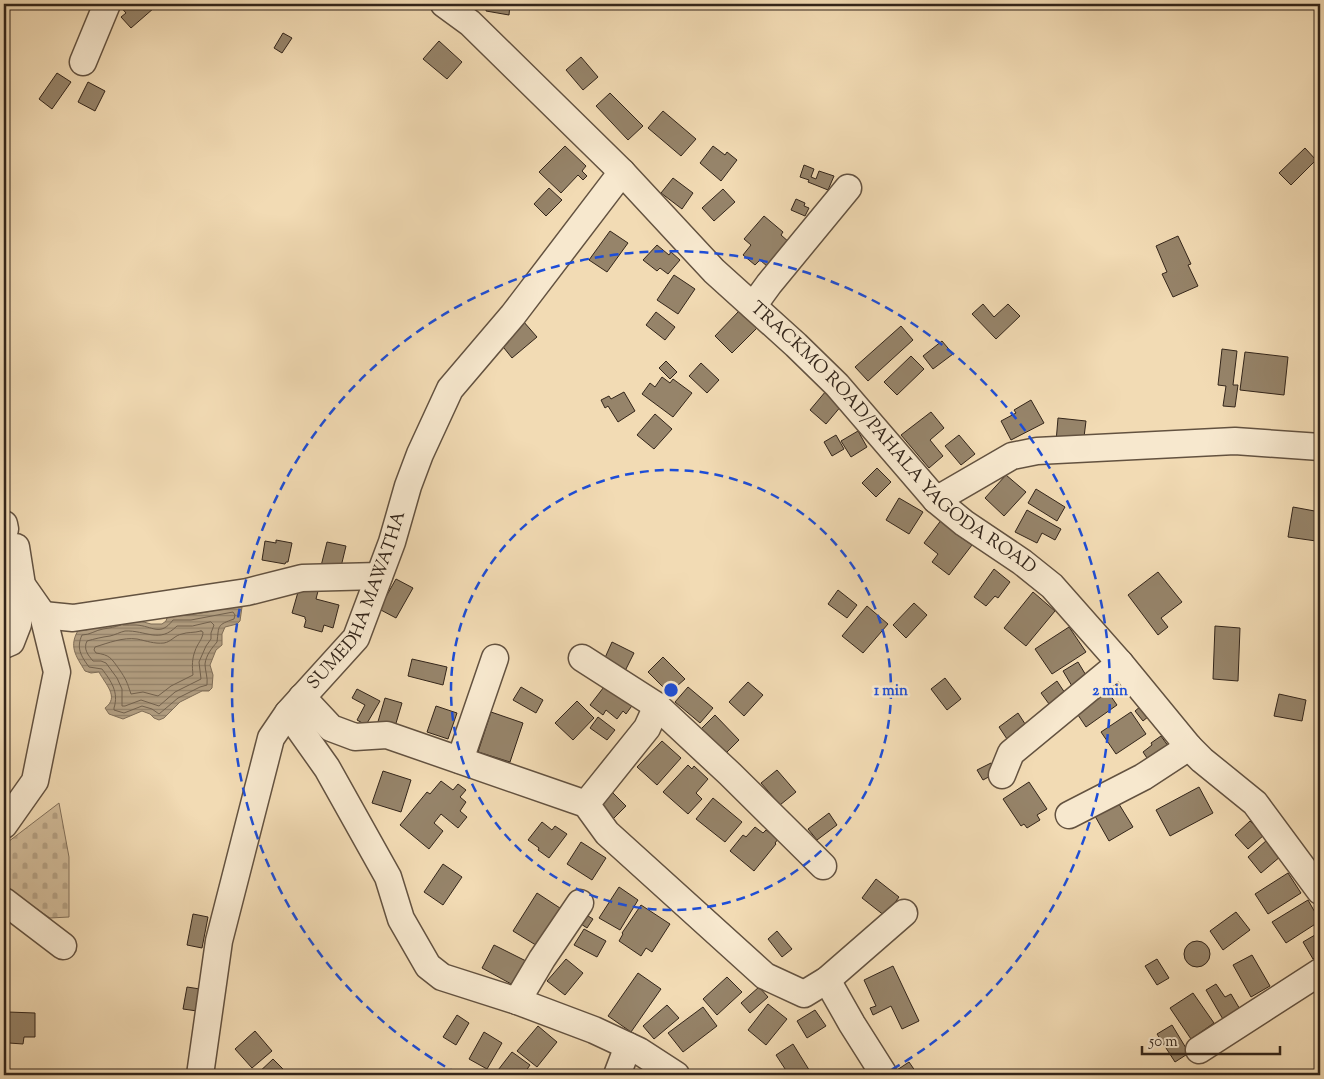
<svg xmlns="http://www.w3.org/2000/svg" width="1324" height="1079" viewBox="0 0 1324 1079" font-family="'Sorts Mill Goudy',serif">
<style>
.cemetery{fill:url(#cemetery-stones);stroke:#82705a}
.water{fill:url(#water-rules);stroke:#7f6d57}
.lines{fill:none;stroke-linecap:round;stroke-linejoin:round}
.shore{stroke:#72614d;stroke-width:1}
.building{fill:#96846a;stroke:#33251a}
.minor-casing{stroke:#635240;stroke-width:29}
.minor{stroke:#f7e8ce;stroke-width:26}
.ring{fill:none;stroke:#1d4ed8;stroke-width:2.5;stroke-dasharray:9 6}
.labels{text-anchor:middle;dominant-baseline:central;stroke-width:5;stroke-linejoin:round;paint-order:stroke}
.street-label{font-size:18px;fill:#33251a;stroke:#f7e8ce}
.centre{fill:#1d4ed8;stroke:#f7e8ce;stroke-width:2.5}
.ring-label{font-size:15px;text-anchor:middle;font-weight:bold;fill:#1d4ed8;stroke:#f7e8ce;stroke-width:5;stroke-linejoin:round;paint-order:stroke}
</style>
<defs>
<pattern id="cemetery-stones" width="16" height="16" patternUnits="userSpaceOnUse" patternTransform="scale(1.25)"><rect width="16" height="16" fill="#d2bc9a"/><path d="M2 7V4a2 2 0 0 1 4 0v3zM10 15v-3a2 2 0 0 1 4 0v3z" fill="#b5a184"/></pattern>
<pattern id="water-rules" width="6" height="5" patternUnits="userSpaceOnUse" patternTransform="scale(1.25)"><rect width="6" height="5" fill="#b19d80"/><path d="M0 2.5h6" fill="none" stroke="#918068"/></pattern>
</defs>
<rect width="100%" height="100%" fill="#f2dbb4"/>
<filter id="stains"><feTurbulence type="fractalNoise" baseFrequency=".004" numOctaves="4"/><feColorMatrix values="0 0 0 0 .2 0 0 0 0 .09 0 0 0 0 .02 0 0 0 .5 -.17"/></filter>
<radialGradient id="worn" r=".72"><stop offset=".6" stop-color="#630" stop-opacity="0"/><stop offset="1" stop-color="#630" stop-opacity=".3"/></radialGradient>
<polygon class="cemetery" points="59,803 69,857 69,917 50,918 4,886 4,845"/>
<path class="water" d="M234 607H242L240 621 237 624 225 627 222 634V645L216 650 210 665 213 675 212 688 209 691H202L180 702 164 718 159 720 154 718 150 714 142 711 123 719 109 714 105 708C120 697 105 684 99 672L91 673 85 671C76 656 68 646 79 629L86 630 93 628 140 621 151 624H162L166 621 168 615H190Z"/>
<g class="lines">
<g class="shore">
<path d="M211 622 214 625 211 633V639L206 646 199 662 201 679 175 692 159 706 141 700 125 706H122V689L117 678 106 663 101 661H93C88 655 83 649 87 641 94 639 102 637 110 636 115 635 120 632 125 631 146 630 159 644 177 626H192Z"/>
<path d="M121 625C115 627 110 628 103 629 96 630 90 635 82 635 76 648 81 656 89 667L102 669C111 681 119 692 114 708V710L124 713 142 706 152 709 159 714 178 698 200 687 207 685C208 677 205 671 205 664 206 655 212 648 217 642 219 625 217 625 234 619L235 615 233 612 191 620H173C160 637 153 626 136 625 132 625 127 625 123 625"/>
<path d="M201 631 203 632C203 639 197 644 195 651 192 659 192 666 193 675L171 686 158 696 143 692 131 694C127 682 126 679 119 669 111 658 110 655 96 653L94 650 95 647C108 643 123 637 137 639 147 641 154 644 164 643 171 642 175 635 182 634 187 632 194 633 201 631Z"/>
</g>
</g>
<g class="building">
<polygon points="67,4 89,4 89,6 67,5"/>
<polygon points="118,4 151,4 154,8 131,28 121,17 126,13"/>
<polygon points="484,4 510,4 509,15 486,11 487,4"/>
<polygon points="283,33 292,38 282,53 274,48"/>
<polygon points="439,41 462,62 447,79 423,59"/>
<polygon points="581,57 598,77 583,90 566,70"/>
<polygon points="57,73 71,82 52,109 39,99"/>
<polygon points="88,82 105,91 95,111 78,102"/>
<polygon points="610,93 643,126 628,140 596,106"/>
<polygon points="663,111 696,139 681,156 648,128"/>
<polygon points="565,146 586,166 582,171 587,176 583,180 578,175 561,193 539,172"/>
<polygon points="713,146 725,155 727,152 737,160 721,181 700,163"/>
<polygon points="1305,148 1316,160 1291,185 1279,173"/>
<polygon points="804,165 814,169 811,177 816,179 819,171 834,176 828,190 808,182 809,180 800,177"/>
<polygon points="673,178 693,193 682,209 661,193"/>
<polygon points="549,188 562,200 546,216 534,204"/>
<polygon points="723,189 735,202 714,221 702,208"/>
<polygon points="796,199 805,203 804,206 809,208 805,216 791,210"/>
<polygon points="764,216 783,232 781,235 790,243 768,267 760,260 755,265 743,255 751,245 744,239"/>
<polygon points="610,231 628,243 607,272 589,260"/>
<polygon points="1178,236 1191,264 1188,265 1198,286 1173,297 1162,274 1167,272 1156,246"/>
<polygon points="657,245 669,255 671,252 680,260 668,274 660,268 657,271 643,260"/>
<polygon points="674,275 695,289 678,314 657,300"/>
<polygon points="983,304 994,317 1008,304 1020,316 996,339 972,314"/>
<polygon points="739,311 757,328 732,353 715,336"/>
<polygon points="656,312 675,327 665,340 646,325"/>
<polygon points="523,321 537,337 512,358 500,343"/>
<polygon points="901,326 913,340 868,381 855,367"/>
<polygon points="942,341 953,354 933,369 923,356"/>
<polygon points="1222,349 1237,351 1233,385 1238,385 1235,407 1223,406 1226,386 1218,385"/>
<polygon points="1245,352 1288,357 1284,395 1240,390"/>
<polygon points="911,356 924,369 897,395 884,382"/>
<polygon points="666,361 677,372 670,379 659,368"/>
<polygon points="701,363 719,380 707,393 689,376"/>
<polygon points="662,377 670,383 673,379 692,393 673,417 642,394 650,383 655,387"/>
<polygon points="826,391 842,405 826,424 810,410"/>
<polygon points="624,392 635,411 618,422 608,406 605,408 601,400 609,396 611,399"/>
<polygon points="1031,400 1044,423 1011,440 1001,421 1016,413 1014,410"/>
<polygon points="931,412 944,428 930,440 943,456 929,468 901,435"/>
<polygon points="655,414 672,429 654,449 637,435"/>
<polygon points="1058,418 1086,421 1083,445 1056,442"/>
<polygon points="858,431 867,447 851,457 841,441"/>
<polygon points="836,435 844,449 832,456 824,442"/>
<polygon points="959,435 975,454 961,465 945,446"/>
<polygon points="877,468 891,482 876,497 862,483"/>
<polygon points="1006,475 1026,492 1004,516 985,498"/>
<polygon points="1036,489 1065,507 1057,521 1028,503"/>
<polygon points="899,498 923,512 909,534 886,520"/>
<polygon points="1293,507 1320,512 1316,541 1288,537"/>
<polygon points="1027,510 1061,529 1055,540 1042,533 1037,543 1015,532"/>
<polygon points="942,519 956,528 953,532 972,545 949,575 932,562 938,554 924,543"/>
<polygon points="276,540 292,543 288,562 286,562 285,564 262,560 265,541 276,543"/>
<polygon points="327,542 346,546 340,571 321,566"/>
<polygon points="994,569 1010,582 998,598 995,596 986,606 974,597"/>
<polygon points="1158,572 1182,602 1161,618 1168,627 1158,635 1128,595"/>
<polygon points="396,579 413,588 396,618 379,609"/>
<polygon points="300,585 318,591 316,599 339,605 333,628 324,625 322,632 304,627 306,620 305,619 305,617 292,613"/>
<polygon points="838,590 857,605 847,618 828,604"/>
<polygon points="1033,592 1055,611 1026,646 1004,628"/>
<polygon points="914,603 927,615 906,638 893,625"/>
<polygon points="867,606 888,624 863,653 842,636"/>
<polygon points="1215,626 1240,628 1238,681 1213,679"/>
<polygon points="1069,627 1086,652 1052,674 1035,649"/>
<polygon points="612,642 634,653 625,671 604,660"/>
<polygon points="663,657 685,679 669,693 648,672"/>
<polygon points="412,659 447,667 443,685 408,676"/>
<polygon points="1078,662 1087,677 1072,686 1063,671"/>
<polygon points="945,678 961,699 947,710 931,689"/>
<polygon points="1057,681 1065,693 1049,704 1041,693"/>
<polygon points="748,682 763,695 744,716 729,702"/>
<polygon points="607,683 634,703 626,714 623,711 617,719 606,710 603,715 590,705"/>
<polygon points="521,687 543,700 536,713 513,700"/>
<polygon points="688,687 713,708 700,723 675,702"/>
<polygon points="1105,688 1117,705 1086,727 1074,709"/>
<polygon points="357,689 380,701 366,725 357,720 365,705 352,698"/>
<polygon points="1279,694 1306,700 1302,721 1274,716"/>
<polygon points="385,698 402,703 394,730 377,725"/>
<polygon points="577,701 594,718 573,740 555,723"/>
<polygon points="436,706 457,713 448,739 427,732"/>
<polygon points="1141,706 1149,716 1143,721 1135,711"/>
<polygon points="491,712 523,723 510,762 478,752"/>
<polygon points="1131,712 1146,734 1116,754 1101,732"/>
<polygon points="1018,713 1029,730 1009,742 999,727"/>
<polygon points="715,715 739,740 723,756 698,732"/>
<polygon points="598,717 615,730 607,740 590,728"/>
<polygon points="1161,736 1171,750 1151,764 1143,752 1152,745 1151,743"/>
<polygon points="662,741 681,758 657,785 637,767"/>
<polygon points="991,763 996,773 983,780 977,770"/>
<polygon points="688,765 692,769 694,766 708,779 696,793 702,799 688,814 663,792"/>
<polygon points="777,770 796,792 780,805 761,783"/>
<polygon points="383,771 411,780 401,812 372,803"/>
<polygon points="441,781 453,790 458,784 466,790 460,797 466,802 460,811 467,817 458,828 441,814 434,823 443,831 429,849 400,825 427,792 430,794"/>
<polygon points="1029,782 1047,809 1037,815 1040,820 1027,828 1024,824 1021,826 1003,799"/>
<polygon points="1199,787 1213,813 1170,836 1156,810"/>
<polygon points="610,790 626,806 612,820 596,804"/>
<polygon points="1114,796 1133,827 1109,841 1091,809"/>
<polygon points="713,798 742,822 725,842 696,819"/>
<polygon points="829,813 837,825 817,840 808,829"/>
<polygon points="1250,821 1264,835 1248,849 1235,835"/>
<polygon points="542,822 552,830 555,826 567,834 549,858 538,850 539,848 528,840"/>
<polygon points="755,827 763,833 766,830 778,839 775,843 776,844 754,871 730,851 743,835 746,837"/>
<polygon points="1267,840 1281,856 1261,873 1248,857"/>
<polygon points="581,842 606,858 592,880 567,864"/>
<polygon points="443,864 462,877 443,905 424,892"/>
<polygon points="1288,873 1301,893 1268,914 1255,894"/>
<polygon points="876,879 899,897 885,916 862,898"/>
<polygon points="619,887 638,900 620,930 599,918"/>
<polygon points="537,893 563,910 539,947 513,931"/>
<polygon points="1308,900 1320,921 1286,943 1272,922"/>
<polygon points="641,905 670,924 652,952 646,948 641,956 619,941 623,934 622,933"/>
<polygon points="1236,912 1250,930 1223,950 1210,931"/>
<polygon points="583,913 593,919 587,928 578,922"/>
<polygon points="193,914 208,917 202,948 187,945"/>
<polygon points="584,929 606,941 597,957 574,945"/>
<polygon points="777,931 792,949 782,957 768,939"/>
<polygon points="1320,932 1320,955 1313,959 1303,942"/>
<circle cx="1197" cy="954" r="13"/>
<polygon points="494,945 526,961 513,985 482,968"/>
<polygon points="1252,955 1270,986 1251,997 1233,965"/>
<polygon points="566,959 583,973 565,995 547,981"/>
<polygon points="1157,959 1169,978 1157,985 1145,966"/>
<polygon points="893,966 919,1021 902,1029 891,1006 873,1015 870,1008 876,1006 864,980"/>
<polygon points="638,973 661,989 631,1032 608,1016"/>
<polygon points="727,977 742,992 717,1015 703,999"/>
<polygon points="1216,984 1225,997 1231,994 1241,1011 1224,1021 1206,990"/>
<polygon points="187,987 200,989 197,1011 183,1009"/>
<polygon points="759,987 768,997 750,1013 741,1003"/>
<polygon points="1193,993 1214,1023 1191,1039 1170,1008"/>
<polygon points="768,1004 787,1019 766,1045 748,1030"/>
<polygon points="667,1005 679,1018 654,1039 643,1026"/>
<polygon points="703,1007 717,1026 683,1052 668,1033"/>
<polygon points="815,1010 826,1026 807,1038 797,1021"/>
<polygon points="8,1012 35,1013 35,1037 24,1037 23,1044 9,1043"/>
<polygon points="457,1015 469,1023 456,1045 443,1037"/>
<polygon points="1172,1025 1189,1053 1175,1062 1157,1034"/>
<polygon points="538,1026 557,1042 537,1067 517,1051"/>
<polygon points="255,1031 272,1051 252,1068 235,1049"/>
<polygon points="484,1032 502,1043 487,1069 469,1059"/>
<polygon points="793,1044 811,1073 808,1075 789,1075 776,1055"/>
<polygon points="512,1052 530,1065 523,1075 497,1075 495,1074"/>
<polygon points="273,1059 289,1075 256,1075"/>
<polygon points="909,1062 918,1075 900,1075 897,1070"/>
</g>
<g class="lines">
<defs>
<g id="minor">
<path id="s1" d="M444 4 470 23 622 172 714 271 796 345 837 385 936 500 964 523 1022 562 1052 586 1120 663 1189 747 1202 760 1255 803 1320 891"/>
<polyline points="83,62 107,4"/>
<polyline points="753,306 769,284 848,188"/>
<polyline points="936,500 1012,456 1037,451 1235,441 1320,447"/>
<polyline points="4,524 5,529"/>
<polyline points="43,615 73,618 247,592 302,578 379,576"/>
<polyline points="4,645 11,642 18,624 22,585"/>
<polyline points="582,658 657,706 730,774 823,866"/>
<polyline points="302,697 331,728 355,737 387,735 586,804 607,833 765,976 804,994 827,980 904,913"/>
<polyline points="288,713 327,768 388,877 401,919 428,966 442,977 517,1001 594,1030 639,1051 676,1075"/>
<polyline points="460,760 495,658"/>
<polyline points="1002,775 1011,753 1120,663"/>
<polyline points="586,804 647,728 657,706"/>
<polyline points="1069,815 1143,777 1189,747"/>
<polyline points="4,825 35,781 57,672 43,615 22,585 16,547"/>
<polyline points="4,901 63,946"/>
<polyline points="827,980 852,1024 883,1073"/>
<polyline points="517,1001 542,959 580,903"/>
<polyline points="1199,1050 1320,972"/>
<path id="s2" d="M200 1075 219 941 271 738 288 713 356 638 392 542 408 486 420 454 450 389 513 315 622 172"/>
<polyline points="617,1075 628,1046"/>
</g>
</defs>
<use href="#minor" class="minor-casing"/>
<use href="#minor" class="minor"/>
</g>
<g class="ring">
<circle cx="671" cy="690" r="220"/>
<path d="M458 1074A439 439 0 1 1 884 1074"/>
</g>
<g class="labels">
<g class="street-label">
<text stroke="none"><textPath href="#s1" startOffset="626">TRACKMO ROAD/PAHALA YAGODA ROAD</textPath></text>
<text stroke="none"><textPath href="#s2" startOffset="510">SUMEDHA MAWATHA</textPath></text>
</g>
</g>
<circle cx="671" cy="690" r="8" class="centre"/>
<g class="ring-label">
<text x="891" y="695">1 min</text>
<text x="1110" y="695">2 min</text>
</g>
<rect width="1324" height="1079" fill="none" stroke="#f2dbb4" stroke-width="20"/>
<rect x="5" y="5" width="1314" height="1069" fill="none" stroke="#33251a" stroke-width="2.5"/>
<rect x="10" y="10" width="1304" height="1059" fill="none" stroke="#33251a"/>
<path d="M1142 1046v8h138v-8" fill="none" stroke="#33251a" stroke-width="2.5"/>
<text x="1149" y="1046" font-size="15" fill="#33251a" stroke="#f7e8ce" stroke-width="4" paint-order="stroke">50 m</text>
<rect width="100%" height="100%" filter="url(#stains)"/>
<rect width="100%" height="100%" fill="url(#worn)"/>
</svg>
